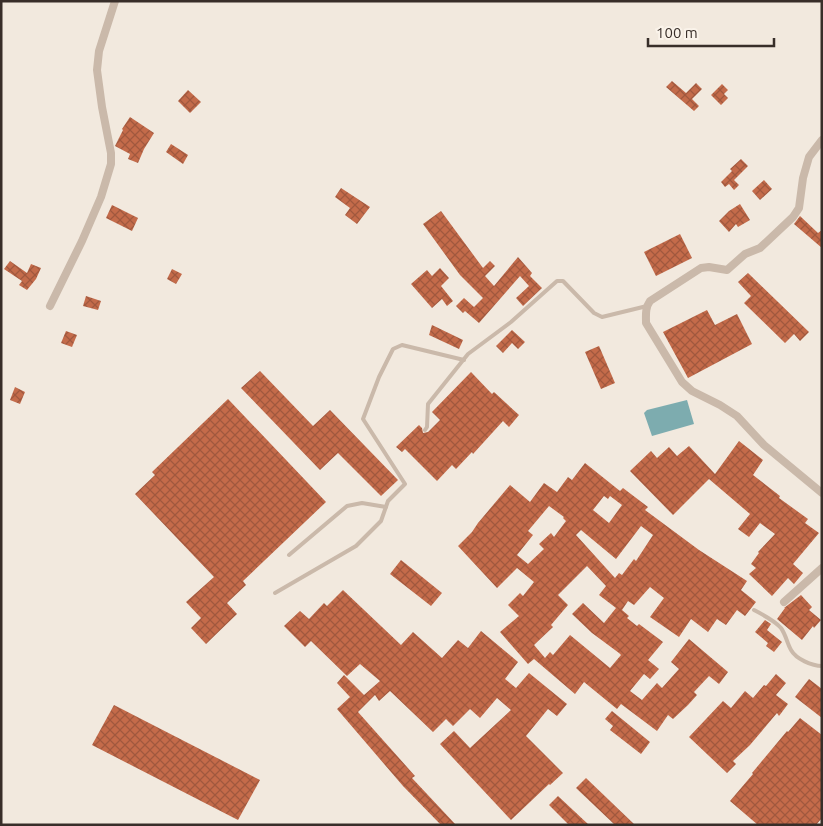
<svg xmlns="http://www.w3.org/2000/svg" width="823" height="826" viewBox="0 0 823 826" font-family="Ubuntu,sans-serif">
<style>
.water{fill:#7dacaf}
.building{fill:url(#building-cross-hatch);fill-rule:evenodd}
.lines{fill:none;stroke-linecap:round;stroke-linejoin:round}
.service{stroke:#cab9aa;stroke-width:4}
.minor{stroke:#cab9aa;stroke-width:8}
</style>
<defs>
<pattern id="building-cross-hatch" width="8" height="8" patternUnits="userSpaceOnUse" patternTransform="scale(1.25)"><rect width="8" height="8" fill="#c46b4a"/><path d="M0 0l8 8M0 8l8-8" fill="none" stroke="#a0583e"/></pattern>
</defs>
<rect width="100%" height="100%" fill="#f2e9de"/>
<polygon class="water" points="687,400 694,424 652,436 644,413 647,410"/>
<g class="building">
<polygon points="672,81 686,93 696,83 702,89 692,99 699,106 694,111 666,87"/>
<polygon points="722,84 728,90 724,94 728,98 721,105 711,95"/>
<polygon points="188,90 201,102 190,113 178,101"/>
<polygon points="130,117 154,133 144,149 138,163 128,159 130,154 115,146 123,130 122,129"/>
<polygon points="171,144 188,155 183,164 166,152"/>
<polygon points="741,159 748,166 734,180 739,185 734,190 729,184 725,187 721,182 732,171 730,169"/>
<polygon points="764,180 772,189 760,200 752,191"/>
<polygon points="341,188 370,207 357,224 345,215 350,208 335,197"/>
<polygon points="740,204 750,220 738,227 736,224 729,232 719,221 729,211"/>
<polygon points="112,205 138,218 132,231 106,218"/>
<polygon points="441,211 483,268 490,261 495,266 485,276 494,286 518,257 532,273 530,276 542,288 523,306 516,298 529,286 520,276 479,323 465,311 463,313 456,306 464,298 474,307 483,298 460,275 423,224"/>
<polygon points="800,216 818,233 822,230 822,248 794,224"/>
<polygon points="680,234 692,258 656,276 644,252"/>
<polygon points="10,261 27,273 31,264 41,268 36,279 27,290 19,285 22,281 4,269"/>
<polygon points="440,268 449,278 441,286 453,301 447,306 442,299 432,308 411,284 427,270 432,276"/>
<polygon points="172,269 182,274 176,284 167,279"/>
<polygon points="748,273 809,332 800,341 794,334 785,343 744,303 751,296 738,282"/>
<polygon points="86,296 101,301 98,310 83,306"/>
<polygon points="707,310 715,325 737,314 752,344 688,378 663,332"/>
<polygon points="432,325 463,340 459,349 429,335"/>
<polygon points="512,330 525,342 518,349 512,343 503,353 496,346"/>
<polygon points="66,331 77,335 72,347 61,343"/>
<polygon points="599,346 615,383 601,389 585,352"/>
<polygon points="260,371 313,426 330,410 398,480 381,496 338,453 320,470 241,388"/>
<polygon points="471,372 492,394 494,392 519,415 509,427 503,421 473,454 472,452 456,469 452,465 437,481 405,449 402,452 396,447 419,425 422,428 423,433 428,432 440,420 432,412"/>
<polygon points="15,387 25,392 20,404 10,400"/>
<polygon points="228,399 326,502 243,581 246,585 227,603 237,614 206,644 191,628 201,618 186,602 214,577 135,494 155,475 152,472"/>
<polygon points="739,441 763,460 753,475 780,496 779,498 808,519 805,523 819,533 793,564 803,573 794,584 788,578 772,596 749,574 756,568 751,564 759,553 758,552 775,534 760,523 749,537 738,529 750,514 709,479 673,515 630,471 651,451 657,458 669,447 677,456 689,446 715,474"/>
<path d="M585 463 620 491 623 488 648 507 645 510 699 550 747 581 741 590 756 602 745 616 737 610 726 625 717 619 708 632 691 619 679 637 650 617 664 598 650 587 634 605 628 601 622 610 629 616 627 618 637 626 639 624 663 642 648 660 659 669 650 679 644 674 630 691 642 700 657 683 662 688 679 669 671 662 689 639 728 672 719 684 709 676 694 692 697 695 688 705 673 719 668 715 657 731 621 704 617 709 584 682 575 694 534 659 528 664 500 632 519 616 508 605 520 593 523 596 534 582 517 568 497 588 458 546 472 532 478 523 510 485 530 502 544 483 557 492 568 477 572 480ZM604 496 608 499 610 496 622 505 609 523 593 510ZM549 506 564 517 563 518 566 521 554 537 551 533 539 544 544 549 528 564 517 555 533 535 528 531ZM641 526 653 535 636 561 634 559 622 575 619 573 615 578 576 535 581 530 616 559ZM587 566 606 586 599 595 616 608 604 623 583 603 572 614 592 633 619 653 621 655 610 668 570 635 553 655 550 652 545 658 534 645 553 627 551 625 568 605 558 595Z"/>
<polygon points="401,560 442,593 431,606 390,574"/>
<polygon points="343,590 401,645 413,632 442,658 458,640 468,648 481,631 518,662 505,679 516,688 529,673 567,704 557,716 548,709 526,736 563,773 550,785 549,784 511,820 440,744 454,731 470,748 511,710 497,698 480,718 470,709 453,726 446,719 433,732 390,691 379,701 375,695 358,712 415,776 412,778 456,825 441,825 403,786 337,709 350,697 337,683 344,675 364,695 380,681 360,664 347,676 311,641 305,647 284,626 300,611 309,619 324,603 327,606"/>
<polygon points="801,595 812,607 809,610 821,620 814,628 813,626 802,640 777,619 785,608 784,608"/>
<polygon points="765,620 771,624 767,630 782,642 774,652 766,646 768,643 755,632"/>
<polygon points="776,674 786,683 776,695 788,704 779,716 777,713 750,745 733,761 736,764 727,773 689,737 723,701 731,708 745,691 753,698 764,685 766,686"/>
<polygon points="809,679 822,689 822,718 795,697"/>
<polygon points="114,705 260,780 238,820 92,745"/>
<polygon points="612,711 650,742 641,754 610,730 613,726 605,719"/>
<polygon points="800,718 822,735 822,818 816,825 758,825 730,801 753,774 752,773 787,731 788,732"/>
<polygon points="586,778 635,825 615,825 576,788"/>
<polygon points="558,796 589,825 569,825 549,805"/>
</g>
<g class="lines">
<g class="service">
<polyline points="425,430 427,427 428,404 468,354 511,322 557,281 563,281 594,313 602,317 647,306"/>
<polyline points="289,555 347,506 362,503 386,507"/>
<polyline points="275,593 356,546 381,521 388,501 405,484 363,419 379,377 393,349 402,345 464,360"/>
<path d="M754 610C763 615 774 620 781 628 786 635 787 643 791 650 796 659 812 666 822 666"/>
</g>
<g class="minor">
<path d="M822 140 809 157 803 178 799 208 793 217 760 248 745 254 727 270 709 267 701 268 650 301C645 308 646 315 646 323L682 382 692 391 720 405 737 416 764 445 822 493"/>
<polyline points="50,306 82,241 101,197 111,164 111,153 102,107 97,70 99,51 115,1"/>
<polyline points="784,602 822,568"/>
</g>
</g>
<rect width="823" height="826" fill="none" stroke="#382e29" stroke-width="5"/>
<path d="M648 38v8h126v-8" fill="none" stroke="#382e29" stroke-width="2.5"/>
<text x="656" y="38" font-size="15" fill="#382e29" stroke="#faf3ea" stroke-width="4" paint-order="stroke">100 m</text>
</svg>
